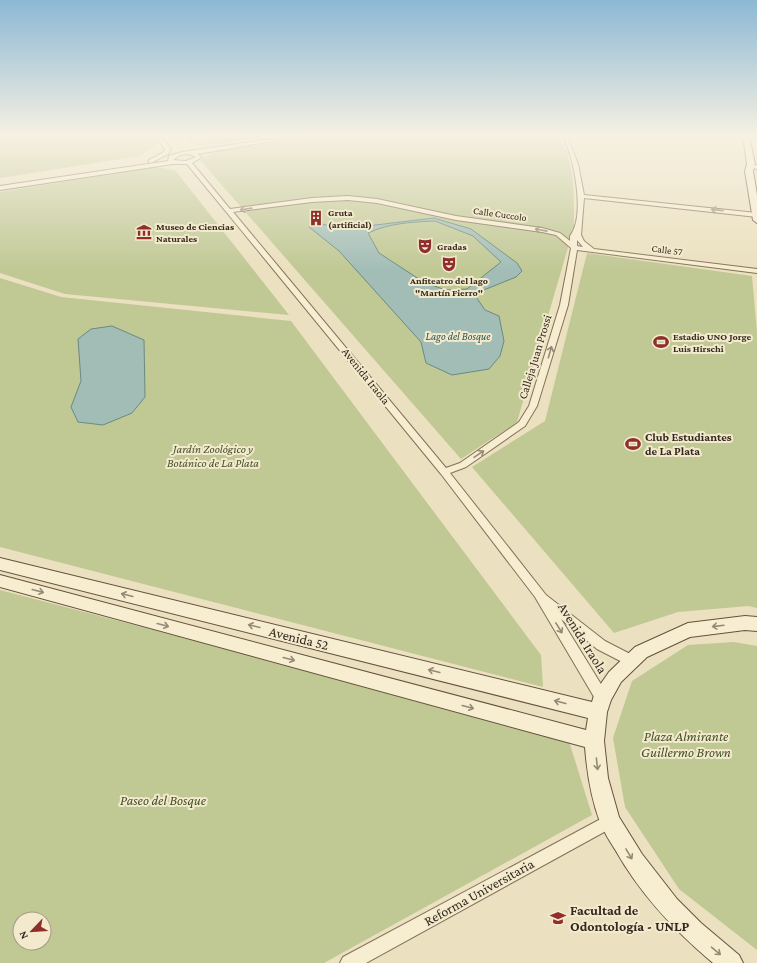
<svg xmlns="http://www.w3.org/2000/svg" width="757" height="963" viewBox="0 0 757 963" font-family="'Crimson Pro',serif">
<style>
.green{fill:#c0c894;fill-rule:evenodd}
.water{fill:#a2bdb6;stroke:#6a8a83;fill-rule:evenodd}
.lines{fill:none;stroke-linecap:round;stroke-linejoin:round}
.stream{stroke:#6a8a83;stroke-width:2}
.minor-casing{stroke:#837158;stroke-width:2}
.secondary-casing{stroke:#65523c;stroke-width:2}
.minor{fill:#f7edd1;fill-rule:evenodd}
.secondary{fill:#f7edd1;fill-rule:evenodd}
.oneway{stroke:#958a76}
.labels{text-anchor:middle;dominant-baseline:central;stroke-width:4;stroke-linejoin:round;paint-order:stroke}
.far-poi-label{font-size:10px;font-weight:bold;fill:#33281c;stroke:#f3eace;text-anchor:start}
.far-street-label{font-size:10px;fill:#33281c;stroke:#f3eace}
.far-water-label{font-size:11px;font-style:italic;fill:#2c5251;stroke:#f3eace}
.street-label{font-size:12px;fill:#33281c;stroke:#f3eace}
.poi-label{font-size:12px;font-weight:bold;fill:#33281c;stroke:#f3eace;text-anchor:start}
.park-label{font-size:12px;font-style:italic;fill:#424f24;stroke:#f3eace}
.near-street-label{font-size:14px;fill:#33281c;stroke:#f3eace}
.near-park-label{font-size:14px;font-style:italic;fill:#424f24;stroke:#f3eace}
.near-poi-label{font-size:14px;font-weight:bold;fill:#33281c;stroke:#f3eace;text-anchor:start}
</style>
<rect width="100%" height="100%" fill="#ebe0bf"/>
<g class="green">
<polygon points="0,136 153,136 158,143 140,156 0,178"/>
<polygon points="183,136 190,136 196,143 207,141 202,136 275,136 201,146 191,144"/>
<path d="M317 136H557C576 157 574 201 574 227L517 422 461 459 200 160 215 151Z"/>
<polygon points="154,167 175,170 289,315 65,294 0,273 0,192"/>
<polygon points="587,253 752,276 757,332 757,608 748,606 678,612 614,633 472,467 545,421"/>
<polygon points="0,278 61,297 291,321 541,655 543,687 0,547"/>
<path d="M0 590 568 738 592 815 324 963H0ZM20 919H44V943H20Z"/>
<polygon points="734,642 757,646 757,950 679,889 625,807 613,738 632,681 688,645"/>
</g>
<g class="water">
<path d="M434 218 471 229 517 263 522 271 516 277 474 294 485 310 499 316 504 341 500 356 489 369 452 375 426 363 421 342 339 251 309 227 318 223 342 229ZM435 221 473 236 501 262 467 289 446 290 425 283 379 253 368 233C389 223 413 222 435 221Z"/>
<polygon points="112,326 144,340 145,397 132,413 103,425 78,422 71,407 81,381 78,339 91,329"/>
</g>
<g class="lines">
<polyline class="stream" points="312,214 318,223"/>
<defs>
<g id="minor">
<polygon points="156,136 160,136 171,149 168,154 151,163 148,161 149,160 164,152 165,149"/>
<path d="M293 136H303L197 154 202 157 192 163 230 209 312 198 348 196 377 199 456 216 542 228 560 233 570 241V236C586 216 574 158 563 136H567L578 164 584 195 757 213V217L584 198 581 235 584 241 594 249 757 269V273L577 250 568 305 537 406 525 426 466 467 450 473 546 595 605 641 636 657 638 661 636 665 632 666 628 665 597 649 561 619 607 694 609 698 607 702 602 704 597 702 535 597 441 474 187 164H173L0 190V186L168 161 169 156 182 152ZM189 154 196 157 186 161 173 160 180 155ZM348 200 377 203 456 220 542 232 556 235 571 248 560 305 529 406 519 422 460 463 446 468 233 212 312 202ZM577 240 583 247 577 246Z"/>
<polygon points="757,165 757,169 746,167"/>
<polygon points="610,814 615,816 617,821 615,826 366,963 340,963 343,957"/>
</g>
<g id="secondary">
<polygon points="743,136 749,136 755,164 753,171 757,195 757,223 753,220 745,171 747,164"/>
<path d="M0 558 592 702 595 692 609 672 635 647 688 623 745 616 757 617V631L745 630 690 637 647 657 621 682 611 700 607 712 604 741 608 778 619 817 642 854 677 899 701 923 739 955 743 963H713C674 930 641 895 616 851 610 842 604 832 600 822 591 798 587 773 585 747L0 587V575L586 730 588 718 0 570Z"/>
</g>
</defs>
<use href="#minor" class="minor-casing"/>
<use href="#secondary" class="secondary-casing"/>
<use href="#minor" class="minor"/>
<use href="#secondary" class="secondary"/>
</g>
<defs><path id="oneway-shaft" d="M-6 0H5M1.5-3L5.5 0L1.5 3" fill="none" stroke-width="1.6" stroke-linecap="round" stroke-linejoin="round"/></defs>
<g class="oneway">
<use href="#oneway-shaft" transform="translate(246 209) rotate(172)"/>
<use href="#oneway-shaft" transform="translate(717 210) rotate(-174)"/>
<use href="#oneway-shaft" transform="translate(541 230) rotate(-169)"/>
<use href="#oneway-shaft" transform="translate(550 352) rotate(-74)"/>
<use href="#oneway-shaft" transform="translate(479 454) rotate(-34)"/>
<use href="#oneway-shaft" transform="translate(38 591) rotate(15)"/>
<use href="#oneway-shaft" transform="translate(127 595) rotate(-166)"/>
<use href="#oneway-shaft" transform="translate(163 625) rotate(15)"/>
<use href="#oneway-shaft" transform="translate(254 626) rotate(-166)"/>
<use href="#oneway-shaft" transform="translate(718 626) rotate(173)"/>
<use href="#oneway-shaft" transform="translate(559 628) rotate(58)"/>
<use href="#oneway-shaft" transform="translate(289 659) rotate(15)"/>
<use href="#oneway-shaft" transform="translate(434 671) rotate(-166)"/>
<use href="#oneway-shaft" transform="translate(560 702) rotate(-166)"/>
<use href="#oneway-shaft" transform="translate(468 707) rotate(15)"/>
<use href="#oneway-shaft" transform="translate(597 764) rotate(84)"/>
<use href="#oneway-shaft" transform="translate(629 854) rotate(59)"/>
<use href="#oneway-shaft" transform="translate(716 951) rotate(40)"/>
</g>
<linearGradient id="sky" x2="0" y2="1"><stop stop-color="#8cb8d4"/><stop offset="0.5" stop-color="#f6f1e2"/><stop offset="1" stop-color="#f6f1e2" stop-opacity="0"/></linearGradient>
<rect width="757" height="271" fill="url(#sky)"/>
<defs>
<symbol id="building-bare" viewBox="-9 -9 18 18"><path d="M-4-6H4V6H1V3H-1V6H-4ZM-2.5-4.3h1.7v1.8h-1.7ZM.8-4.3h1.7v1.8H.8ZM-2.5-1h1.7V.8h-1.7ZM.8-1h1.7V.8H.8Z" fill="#8f2e2b" stroke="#f3eace" stroke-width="2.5" paint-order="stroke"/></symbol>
<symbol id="museum-bare" viewBox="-9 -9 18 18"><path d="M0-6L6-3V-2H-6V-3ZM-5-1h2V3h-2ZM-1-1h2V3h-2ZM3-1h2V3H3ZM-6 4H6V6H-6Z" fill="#8f2e2b" stroke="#f3eace" stroke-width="2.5" paint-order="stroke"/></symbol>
<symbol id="theatre-bare" viewBox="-9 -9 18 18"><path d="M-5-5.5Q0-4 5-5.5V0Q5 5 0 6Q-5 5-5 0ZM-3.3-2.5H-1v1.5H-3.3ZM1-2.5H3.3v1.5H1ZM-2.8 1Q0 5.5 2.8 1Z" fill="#8f2e2b" stroke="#f3eace" stroke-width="2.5" paint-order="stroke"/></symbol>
<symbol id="stadium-bare" viewBox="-9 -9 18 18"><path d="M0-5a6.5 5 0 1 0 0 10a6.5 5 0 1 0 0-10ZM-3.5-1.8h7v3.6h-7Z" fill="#8f2e2b" stroke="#f3eace" stroke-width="2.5" paint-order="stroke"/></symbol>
<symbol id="university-bare" viewBox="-9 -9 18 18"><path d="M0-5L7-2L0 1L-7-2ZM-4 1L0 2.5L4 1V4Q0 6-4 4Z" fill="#8f2e2b" stroke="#f3eace" stroke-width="2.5" paint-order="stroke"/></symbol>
</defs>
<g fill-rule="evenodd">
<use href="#building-bare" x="305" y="207" width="22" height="22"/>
<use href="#museum-bare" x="133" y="221" width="22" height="22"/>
<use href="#theatre-bare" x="414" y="235" width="22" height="22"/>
<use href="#theatre-bare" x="438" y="253" width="22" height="22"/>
<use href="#stadium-bare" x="650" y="331" width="22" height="22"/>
<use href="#stadium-bare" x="622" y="433" width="22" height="22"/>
<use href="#university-bare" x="547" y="907" width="22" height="22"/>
</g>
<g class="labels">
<g class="far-poi-label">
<text x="328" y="212">Gruta<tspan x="328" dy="12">(artificial)</tspan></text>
<text x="156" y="226">Museo de Ciencias<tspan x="156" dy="12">Naturales</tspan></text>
<text x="437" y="246">Gradas</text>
<text x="449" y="280" text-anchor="middle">Anfiteatro del lago<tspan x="449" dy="12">"Martín Fierro"</tspan></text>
<text x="673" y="336">Estadio UNO Jorge<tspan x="673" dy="12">Luis Hirschi</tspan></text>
</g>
<g class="far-street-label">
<text transform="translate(500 214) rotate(8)">Calle Cuccolo</text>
<text transform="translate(667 250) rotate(7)">Calle 57</text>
</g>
<g class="far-water-label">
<text x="458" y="336">Lago del Bosque</text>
</g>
<g class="street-label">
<text transform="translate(535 357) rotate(-73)">Calleja Juan Prossi</text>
<text transform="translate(366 376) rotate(51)">Avenida Iraola</text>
</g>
<g class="poi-label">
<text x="645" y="437">Club Estudiantes<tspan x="645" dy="14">de La Plata</tspan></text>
</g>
<g class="park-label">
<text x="213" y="449">Jardín Zoológico y<tspan x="213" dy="14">Botánico de La Plata</tspan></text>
</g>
<g class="near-street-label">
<text transform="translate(299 638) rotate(14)">Avenida 52</text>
<text transform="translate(583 638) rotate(58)">Avenida Iraola</text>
<text transform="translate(479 892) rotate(-29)">Reforma Universitaria</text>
</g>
<g class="near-park-label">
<text x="686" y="736">Plaza Almirante<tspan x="686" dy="16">Guillermo Brown</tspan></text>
<text x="163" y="800">Paseo del Bosque</text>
</g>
<g class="near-poi-label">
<text x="570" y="910">Facultad de<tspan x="570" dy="16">Odontología - UNLP</tspan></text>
</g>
</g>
<g transform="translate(32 931) rotate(245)"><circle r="19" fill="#f3eace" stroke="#a69c87"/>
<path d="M0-3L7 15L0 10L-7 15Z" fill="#8f2e2b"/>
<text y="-6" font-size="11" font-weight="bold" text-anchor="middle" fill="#33281c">N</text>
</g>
</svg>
